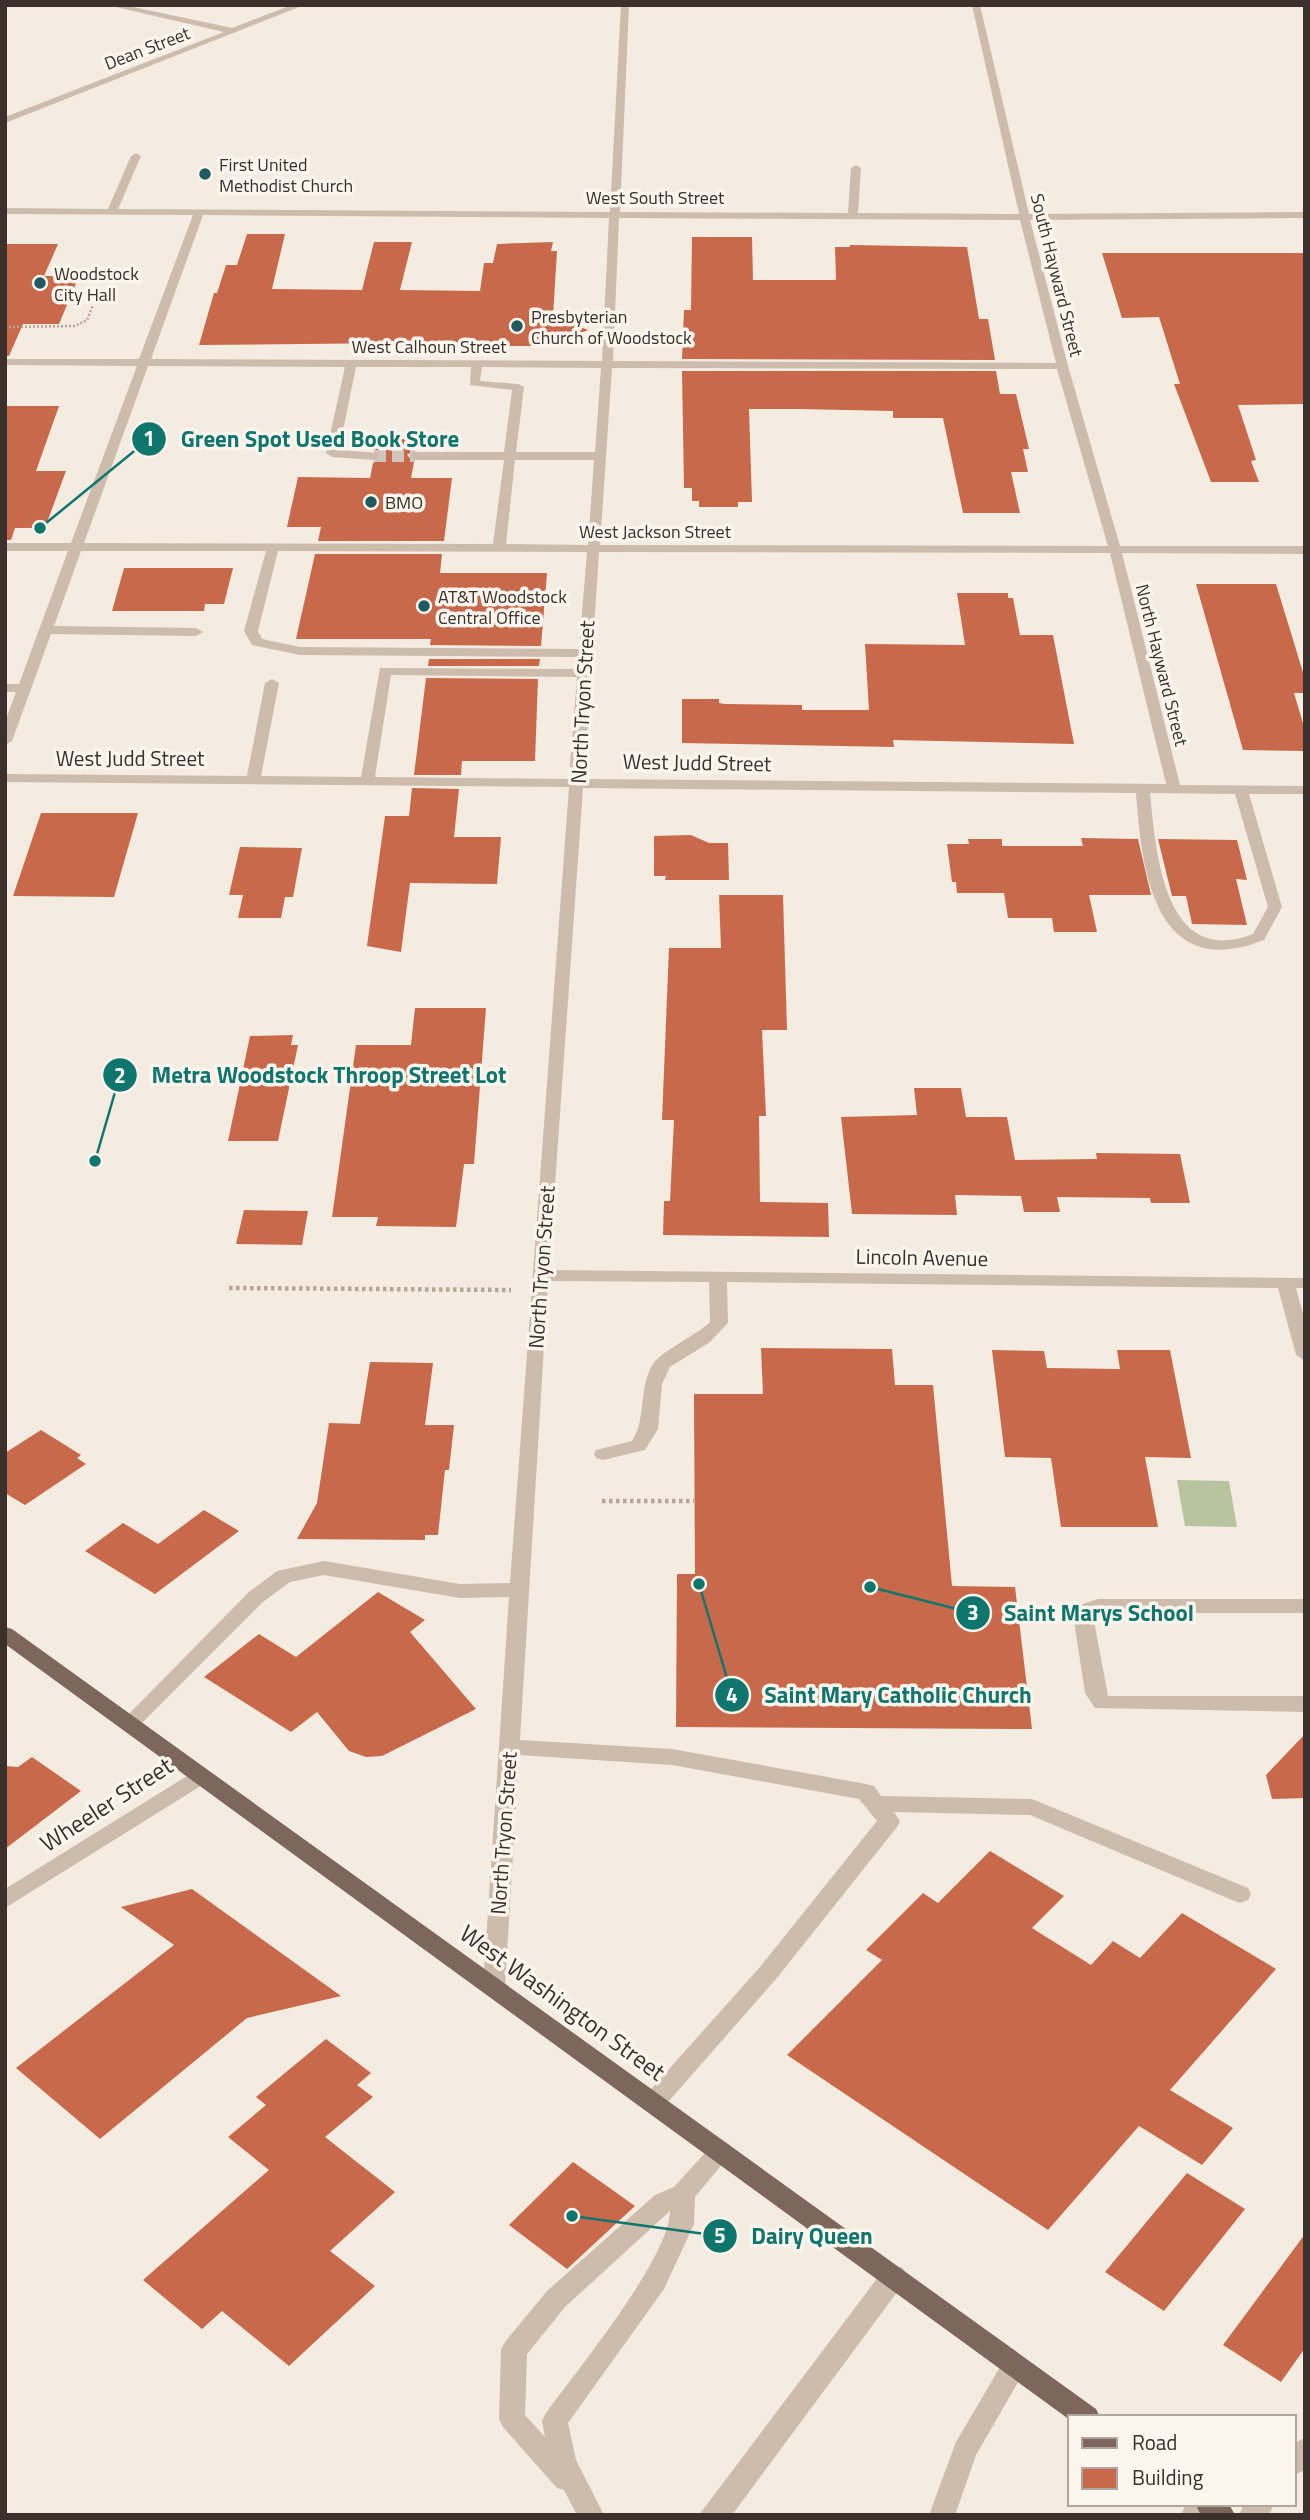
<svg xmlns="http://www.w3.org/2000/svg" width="1310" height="2520" viewBox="0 0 1310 2520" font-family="'Titillium Web',sans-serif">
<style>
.green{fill:#b8c4a0}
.building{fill:#c8694b}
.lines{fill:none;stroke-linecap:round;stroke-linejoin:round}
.minor-tunnel{stroke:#cfc6bd;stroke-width:12;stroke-dasharray:12 6;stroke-linecap:butt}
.path-far1{stroke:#b9a596;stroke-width:2.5;stroke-dasharray:2 2;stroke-linecap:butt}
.path{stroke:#b9a596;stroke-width:4.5;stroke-dasharray:3.5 3.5;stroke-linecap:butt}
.minor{fill:#cdbbac;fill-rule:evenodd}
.major{fill:#7d675c;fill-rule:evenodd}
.poi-dot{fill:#1f5a5e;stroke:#fbf5ee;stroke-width:2.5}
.labels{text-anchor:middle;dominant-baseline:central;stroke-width:7;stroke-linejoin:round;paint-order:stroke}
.far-street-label{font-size:18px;fill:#3b302b;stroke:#fbf5ee}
.far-poi-label{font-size:18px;fill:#3b302b;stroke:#fbf5ee;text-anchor:start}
.street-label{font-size:21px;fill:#3b302b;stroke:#fbf5ee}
.near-street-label{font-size:24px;fill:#3b302b;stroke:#fbf5ee}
.leader{fill:none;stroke:#0f766e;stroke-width:2.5}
.callout-dot{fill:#0f766e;stroke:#fbf5ee;stroke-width:2.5}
.mark-label{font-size:21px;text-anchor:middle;font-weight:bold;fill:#fff}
.callout-label{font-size:23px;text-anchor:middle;font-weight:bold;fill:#0f766e;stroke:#fbf5ee;stroke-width:7;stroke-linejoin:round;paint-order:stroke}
</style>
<rect width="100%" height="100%" fill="#f4ebe1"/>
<polygon class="green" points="1177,1480 1229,1481 1237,1527 1185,1526"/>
<g class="building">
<polygon points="247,234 285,234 272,289 362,290 374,242 412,242 400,290 480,291 484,263 493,263 497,244 553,242 551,251 557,251 553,316 588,330 547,346 508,346 495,342 199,345 214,293 217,293 226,265 237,265"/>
<polygon points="692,237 752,237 753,280 836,280 835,247 850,247 850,245 967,247 979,319 988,319 995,360 682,359 684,310 691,310"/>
<polygon points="5,244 58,244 44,276 79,276 59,324 23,324 9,356 5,356"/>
<polygon points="1102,253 1305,253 1305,404 1238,405 1256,460 1251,461 1259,482 1211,482 1174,384 1180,384 1159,317 1122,318"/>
<polygon points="682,371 996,371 1000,394 1016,394 1029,449 1023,449 1028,472 1011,472 1020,513 963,513 943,418 893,418 893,411 800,409 749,409 752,502 738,502 738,507 699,507 699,501 692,501 692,488 684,488"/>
<polygon points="5,406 59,406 36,471 66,471 45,528 15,528 11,540 5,540"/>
<polygon points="377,439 418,439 416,449 407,455 414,462 411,478 452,478 444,541 318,541 321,527 287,527 298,477 370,478 373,463 381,459 380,451 375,450"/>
<polygon points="315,554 442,554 440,573 547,573 541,646 430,645 431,639 296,639"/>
<polygon points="124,568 233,568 224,604 205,604 204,611 112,611"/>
<polygon points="1196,584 1276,584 1305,679 1305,693 1294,693 1305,730 1305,751 1243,750"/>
<polygon points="957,593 1008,593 1008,598 1013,598 1020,635 1053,635 1074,744 893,740 894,747 682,743 682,699 719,699 719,703 724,704 802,705 802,710 869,710 865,644 965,645"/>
<polygon points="429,659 540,659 539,666 428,666"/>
<polygon points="426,678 538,679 535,761 462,761 461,775 414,775"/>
<polygon points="412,788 459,789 454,837 501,837 497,884 410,883 401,952 367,946 385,816 409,816"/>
<polygon points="41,813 138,813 114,897 13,896"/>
<polygon points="691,835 709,843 728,843 729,880 665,880 666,876 654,876 654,836"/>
<polygon points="1081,838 1138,839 1151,895 1089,895 1097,932 1054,932 1052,918 1008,918 1004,893 957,893 956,882 952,882 947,844 969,844 968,839 1002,839 1002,846 1083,846"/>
<polygon points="1158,839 1237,840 1247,880 1236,879 1247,925 1192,924 1186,896 1172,896"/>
<polygon points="240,847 302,848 293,897 285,897 281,918 238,918 243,895 229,895"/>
<polygon points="719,895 783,895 787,1030 762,1030 766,1116 759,1116 760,1202 828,1203 829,1237 663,1235 664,1201 670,1201 674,1120 662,1120 669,948 721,948"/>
<polygon points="415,1008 486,1008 474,1164 464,1164 456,1227 376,1226 378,1217 332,1217 356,1045 411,1045"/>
<polygon points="293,1035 291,1045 298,1045 278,1141 228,1141 250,1036"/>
<polygon points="914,1088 961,1088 966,1117 1007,1117 1015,1160 1097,1159 1096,1153 1180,1154 1190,1203 1151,1203 1150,1198 1057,1197 1060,1212 1024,1212 1021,1196 955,1195 957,1215 852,1214 841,1117 917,1115"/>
<polygon points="244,1210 308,1211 302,1245 236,1244"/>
<polygon points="761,1348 892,1349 895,1385 933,1385 952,1586 1015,1587 1032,1729 676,1727 677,1574 695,1574 694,1394 763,1394"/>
<polygon points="992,1350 1044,1351 1047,1368 1120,1369 1117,1350 1170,1350 1191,1458 1145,1457 1158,1527 1061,1527 1051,1458 1005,1457"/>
<polygon points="370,1362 433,1363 425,1425 454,1425 449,1470 445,1470 438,1535 425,1535 425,1540 297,1539 317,1503 329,1423 360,1424"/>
<polygon points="41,1430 81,1455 77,1458 86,1464 25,1505 5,1493 5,1453"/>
<polygon points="204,1510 239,1531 155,1594 85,1551 123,1523 158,1544"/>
<polygon points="378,1592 425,1620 410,1632 476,1709 382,1756 366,1757 349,1751 317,1712 291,1732 204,1677 259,1634 296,1657"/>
<polygon points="1305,1734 1305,1798 1272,1799 1266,1775"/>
<polygon points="32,1757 81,1791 5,1849 5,1766 18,1767"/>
<polygon points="990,1851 1064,1896 1032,1928 1091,1965 1113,1941 1140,1958 1182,1913 1276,1969 1170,2090 1233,2128 1202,2165 1139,2126 1048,2230 787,2055 882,1960 866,1950 923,1893 938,1903"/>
<polygon points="192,1889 341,1996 247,2018 100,2139 16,2068 174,1945 121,1907"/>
<polygon points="326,2039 371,2073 357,2085 373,2097 325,2137 395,2192 330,2251 375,2286 289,2366 222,2311 202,2329 143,2280 269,2170 228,2137 266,2105 256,2097"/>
<polygon points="573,2162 635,2206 567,2269 509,2225"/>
<polygon points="1187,2173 1245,2209 1164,2311 1105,2272"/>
<polygon points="1305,2234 1305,2348 1281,2382 1223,2345"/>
</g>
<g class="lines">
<polyline class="minor-tunnel" points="374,456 415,456"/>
<polyline class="path-far1" points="5,327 75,326 87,320 93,305"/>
<g class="path">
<polyline points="229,1288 511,1290"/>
<polyline points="602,1501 694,1501"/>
</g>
<g class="minor">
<polygon points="107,5 124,5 232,28 292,5 304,5 5,123 5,117 224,32"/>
<path d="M621 5H629L620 212 848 213 851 168 856 165 861 168 858 213 1019 214 972 5H980L1029 214 1305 212V218L1030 220 1068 366 1120 546H1305V554L1122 553 1180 785 1305 786V794H1249L1282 907 1264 940C1155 983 1142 873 1136 793L583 788 549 1270 1305 1278V1288H1296L1305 1321V1361L1296 1355 1278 1288 727 1282 728 1323 710 1342 670 1367 662 1384 658 1429 645 1450 603 1460 596 1458 594 1454 596 1450 632 1441C647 1418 638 1388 653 1364 660 1352 697 1335 710 1322L709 1282 548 1281 520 1740 672 1749 866 1784 874 1786 881 1796 1032 1799 1248 1888 1251 1894 1248 1900 1240 1903 1232 1900 1030 1815 894 1812 900 1821 897 1827 776 1979 661 2110 653 2113 645 2110 641 2103 645 2096 760 1967 877 1821 859 1799 672 1765 519 1755 505 1986 502 1992 494 1995 486 1992 483 1986 509 1597 460 1598 324 1575 290 1582 263 1602 136 1729 129 1732 122 1729 119 1724 249 1592 277 1571 324 1561 460 1584 510 1583 569 787 5 782V774L247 776 265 683 272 679 279 683 261 776 361 777 380 668 578 669 579 657 300 655 257 646 252 645 244 631 266 551H81L54 626 196 628 203 632 196 636 51 634 12 741 5 745V722L16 692H5V684H19L68 551H5V543H71L137 366 5 365V359H139L193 215 5 214V208L108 209 131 156 136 153 141 156 118 209 610 212ZM203 215 609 218 602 361 151 359ZM619 218 1020 220 1056 363 613 361ZM148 366 345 367 326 453 332 457 374 460 378 459V453L339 450 356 367H471L470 385 512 390 504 452H415L409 456 415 460H504L493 544 84 543ZM482 367 601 368 595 452H516L524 387 518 384 480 381ZM612 368 1057 369 1108 546 600 545ZM515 460H594L588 545 506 544ZM278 551 587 552 579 649 300 647 262 639 258 631ZM599 552 1110 553 1166 784 584 779ZM391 675 577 677 569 779 375 777ZM1150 793 1235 794 1268 907 1253 934C1164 969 1156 853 1150 793Z"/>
<polygon points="1098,1599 1305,1599 1305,1613 1099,1613 1096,1614 1094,1621 1108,1696 1305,1696 1305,1712 1095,1708 1085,1693 1074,1621 1080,1605"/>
<polygon points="200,1768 207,1770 211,1776 207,1782 5,1908 5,1889"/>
<path d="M721 2141 729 2144 733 2151 695 2197 694 2224 664 2289 568 2423 576 2460 604 2515H577L564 2490 557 2488 503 2427 499 2419 501 2350 505 2342 547 2291 655 2195 674 2187 713 2144ZM670 2211C669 2259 577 2370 546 2413L542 2421 545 2437 525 2415 527 2354 565 2307Z"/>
<polygon points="894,2265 903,2268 906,2276 903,2284 732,2515 699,2515 885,2268"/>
<polygon points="1015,2354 1024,2357 1028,2365 976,2455 955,2515 929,2515 956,2442 1006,2357"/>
<polygon points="1305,2438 1305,2470 1294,2475 1294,2443"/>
<polygon points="1186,2504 1215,2504 1210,2515 1181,2515"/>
<polygon points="1244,2504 1274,2504 1269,2515 1239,2515"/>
</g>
<g class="major">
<polygon points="5,1627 12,1629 1096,2409 1100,2417 1070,2417 1070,2420 5,1644"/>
<polygon points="1195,2504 1229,2504 1235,2515 1201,2515"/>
</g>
</g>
<g class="poi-dot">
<circle cx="205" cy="174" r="7"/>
<circle cx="40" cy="283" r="7"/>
<circle cx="517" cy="326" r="7"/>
<circle cx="371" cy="502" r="7"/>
<circle cx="424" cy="606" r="7"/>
</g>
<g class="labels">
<g class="far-street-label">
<text transform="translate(147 48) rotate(-21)">Dean Street</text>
<text x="655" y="197">West South Street</text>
<text transform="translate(1057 275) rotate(76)">South Hayward Street</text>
<text x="429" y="346">West Calhoun Street</text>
<text x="655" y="531">West Jackson Street</text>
<text transform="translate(1162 665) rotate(76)">North Hayward Street</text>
</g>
<g class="far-poi-label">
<text x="219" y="164">First United<tspan x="219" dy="21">Methodist Church</tspan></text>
<text x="54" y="273">Woodstock<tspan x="54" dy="21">City Hall</tspan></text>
<text x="531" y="316">Presbyterian<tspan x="531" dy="21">Church of Woodstock</tspan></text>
<text x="385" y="502">BMO</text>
<text x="438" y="596">AT&amp;T Woodstock<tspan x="438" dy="21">Central Office</tspan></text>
</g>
<g class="street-label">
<text transform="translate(582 702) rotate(-87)">North Tryon Street</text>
<text x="130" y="758">West Judd Street</text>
<text transform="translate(697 762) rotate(1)">West Judd Street</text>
<text transform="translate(922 1257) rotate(1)">Lincoln Avenue</text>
<text transform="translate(541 1267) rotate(-86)">North Tryon Street</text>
<text transform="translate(503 1833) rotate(-86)">North Tryon Street</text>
</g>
<g class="near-street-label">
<text transform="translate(106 1804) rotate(-33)">Wheeler Street</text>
<text transform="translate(563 2002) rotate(36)">West Washington Street</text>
</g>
</g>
<path class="leader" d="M40 528L149 439M95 1161L120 1075M870 1587L973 1613M699 1584L732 1695M572 2216L720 2236"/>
<g class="callout-dot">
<circle cx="40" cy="528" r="7"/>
<circle cx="95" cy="1161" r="7"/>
<circle cx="870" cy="1587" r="7"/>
<circle cx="699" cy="1584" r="7"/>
<circle cx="572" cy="2216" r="7"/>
<circle cx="149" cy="439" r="18"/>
<circle cx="120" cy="1075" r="18"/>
<circle cx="973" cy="1613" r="18"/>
<circle cx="732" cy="1695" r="18"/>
<circle cx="720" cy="2236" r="18"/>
</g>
<g class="mark-label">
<text x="149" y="446">1</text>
<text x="120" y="1083">2</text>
<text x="973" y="1620">3</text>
<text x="732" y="1703">4</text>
<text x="720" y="2243">5</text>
</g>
<g class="callout-label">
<text x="320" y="447">Green Spot Used Book Store</text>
<text x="329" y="1083">Metra Woodstock Throop Street Lot</text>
<text x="1099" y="1621">Saint Marys School</text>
<text x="898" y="1703">Saint Mary Catholic Church</text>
<text x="812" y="2244">Dairy Queen</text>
</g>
<rect width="1310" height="2520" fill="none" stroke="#3b302b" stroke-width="14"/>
<rect x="1068" y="2415" width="228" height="91" fill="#fbf5ee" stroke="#aea6a0" stroke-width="2"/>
<rect x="1082" y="2438" width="35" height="10" fill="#7d675c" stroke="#aea6a0" stroke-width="2"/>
<text x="1132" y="2450" font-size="21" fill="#3b302b">Road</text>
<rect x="1082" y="2468" width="35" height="21" fill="#c8694b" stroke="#aea6a0" stroke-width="2"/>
<text x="1132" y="2485" font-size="21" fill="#3b302b">Building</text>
</svg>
